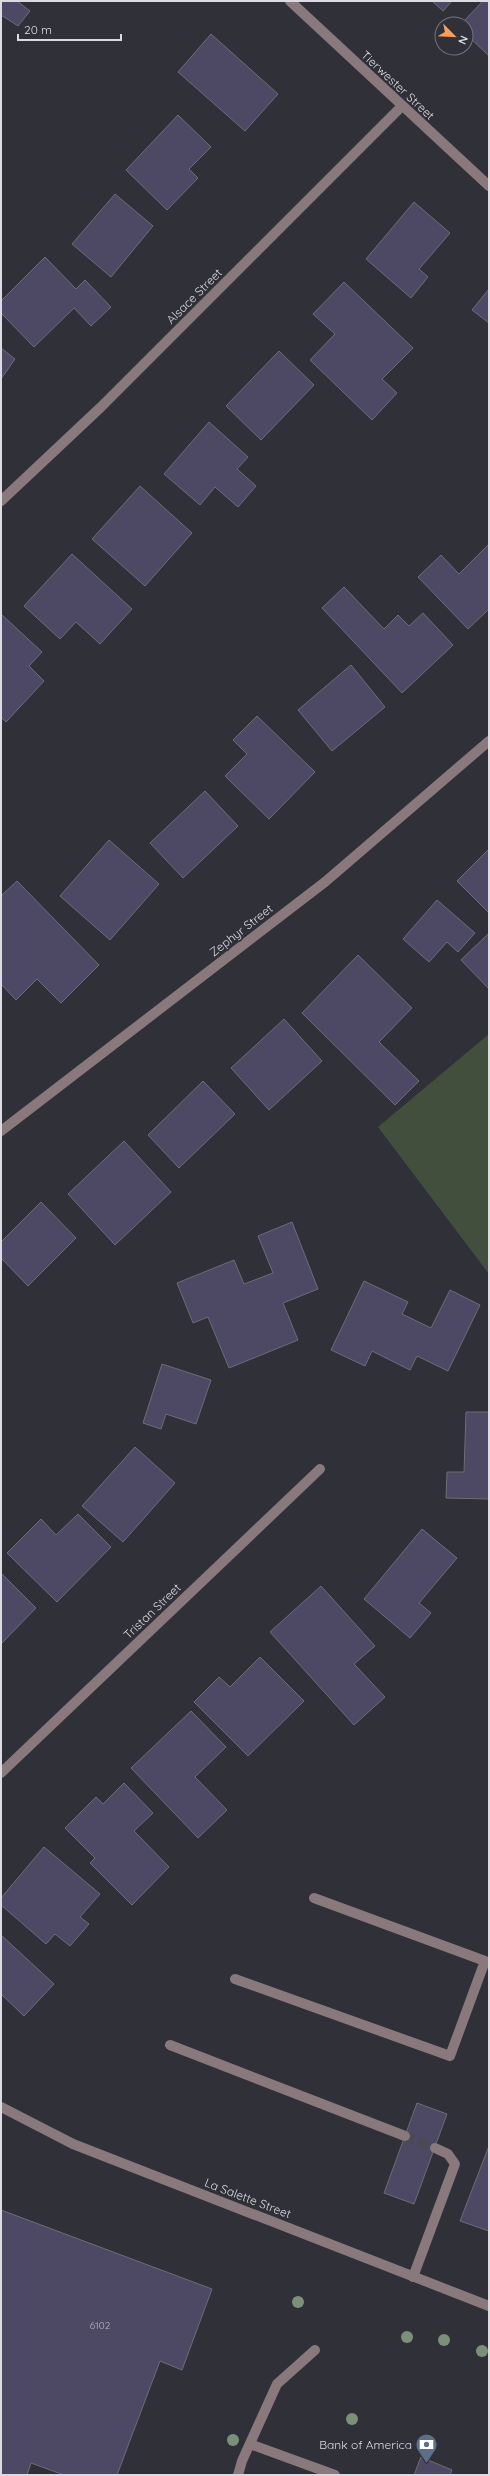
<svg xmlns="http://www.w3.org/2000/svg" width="490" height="2476" viewBox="0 0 490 2476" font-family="Quicksand,sans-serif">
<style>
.green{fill:#424f3d}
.building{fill:#4d4864;stroke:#6e6c77}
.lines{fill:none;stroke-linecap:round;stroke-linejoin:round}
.minor-tunnel{stroke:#4a4a52;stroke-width:10;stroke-dasharray:10 5;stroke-linecap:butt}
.minor{stroke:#8a797c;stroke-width:10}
.tree{fill:#7b9079}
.labels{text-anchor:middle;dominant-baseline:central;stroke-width:3.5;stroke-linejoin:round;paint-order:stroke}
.number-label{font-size:10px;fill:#b8b6c2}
.street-label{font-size:12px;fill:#dbdbe1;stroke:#303039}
.poi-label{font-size:12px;fill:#dbdbe1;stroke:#303039;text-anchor:end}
</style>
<rect width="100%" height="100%" fill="#303039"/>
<polygon class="green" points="489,1034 489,1274 378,1127"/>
<g class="building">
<polygon points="1,1 17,1 30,11 18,26 1,15"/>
<polygon points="432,1 452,1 443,11"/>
<polygon points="483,1 489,1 489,56 466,34 466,24 461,24"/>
<polygon points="211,34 278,94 245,131 178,72"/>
<polygon points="178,115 211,147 189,169 198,178 167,210 126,170"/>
<polygon points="115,194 153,226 111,277 72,244"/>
<polygon points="414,202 450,233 419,269 428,277 411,298 366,259"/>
<polygon points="45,257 76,289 85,280 111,307 91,326 74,308 34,347 1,313 1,301"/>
<polygon points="344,282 413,348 382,379 397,393 372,420 310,360 335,334 313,314"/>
<polygon points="489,289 489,323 472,310"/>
<polygon points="1,348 15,359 1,379"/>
<polygon points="279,351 314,385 261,440 226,406"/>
<polygon points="209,422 248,457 237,469 256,486 238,507 215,487 200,505 164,474"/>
<polygon points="140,486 192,533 145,586 92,539"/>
<polygon points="489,544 489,609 468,629 418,577 441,555 459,574"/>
<polygon points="72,554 132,609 100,644 76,622 60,639 24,606"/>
<polygon points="344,587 384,629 398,615 409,626 423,613 453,645 402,693 322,608"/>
<polygon points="1,614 42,652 29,666 44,681 6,722 1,717"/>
<polygon points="351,665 385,707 332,751 298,710"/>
<polygon points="257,716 315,772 269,819 225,776 247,754 233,740"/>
<polygon points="205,791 238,826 183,878 150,843"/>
<polygon points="109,840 159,884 110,940 60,896"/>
<polygon points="489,849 489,913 457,881"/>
<polygon points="17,881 99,965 61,1003 37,979 16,1000 1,984 1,896"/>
<polygon points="437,900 475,933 458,952 447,942 429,962 403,939"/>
<polygon points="488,934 489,935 489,989 461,960"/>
<polygon points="358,955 412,1008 379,1042 419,1081 395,1105 302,1013"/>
<polygon points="284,1019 322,1061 269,1110 231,1068"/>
<polygon points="203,1081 235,1114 179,1168 148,1135"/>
<polygon points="124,1141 171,1192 115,1245 68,1194"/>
<polygon points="41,1202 76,1238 28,1286 1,1258 1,1242"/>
<polygon points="292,1222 318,1289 283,1303 298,1340 229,1368 208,1317 193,1323 177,1283 234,1260 244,1284 273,1273 258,1236"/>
<polygon points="364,1281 408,1302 402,1314 431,1328 450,1290 480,1305 448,1371 417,1356 410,1370 372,1351 365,1366 331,1350"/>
<polygon points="162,1364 211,1380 196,1424 166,1414 161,1429 143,1423"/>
<polygon points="466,1412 489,1412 489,1499 446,1498 447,1472 464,1472"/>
<polygon points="135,1447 175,1483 123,1542 82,1506"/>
<polygon points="78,1514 111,1547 57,1602 7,1553 41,1519 56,1535"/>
<polygon points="422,1529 457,1558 419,1603 431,1613 410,1638 364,1599"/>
<polygon points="1,1573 36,1608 1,1644"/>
<polygon points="321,1586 375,1646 354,1664 385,1697 354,1725 270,1632"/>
<polygon points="260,1657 304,1701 248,1756 194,1702 219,1677 230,1687"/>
<polygon points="191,1711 226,1747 195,1777 227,1810 198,1838 131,1768"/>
<polygon points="124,1783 153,1813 134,1831 169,1867 132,1905 90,1863 95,1858 65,1828 96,1797 103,1804"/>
<polygon points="44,1847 100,1894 80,1917 89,1924 70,1946 55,1934 46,1944 1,1905 1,1898"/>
<polygon points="1,1935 54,1984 24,2016 1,1994"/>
<polygon points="417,2103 447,2114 414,2204 384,2193"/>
<polygon points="489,2146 489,2231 460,2221"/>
<polygon points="1,2210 212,2289 182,2370 160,2361 117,2475 64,2475 31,2463 27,2475 1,2475"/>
<polygon points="421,2457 452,2470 450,2475 414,2475"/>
</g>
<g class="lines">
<polyline class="minor-tunnel" points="405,2136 435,2148"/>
<g class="minor">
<polyline points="290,1 489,186"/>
<polyline points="1,501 101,407 402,106"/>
<polyline points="1,1131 325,882 489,741"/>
<polyline points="1,1773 320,1469"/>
<polyline points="235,1979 450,2056 485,1961 314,1898"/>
<polyline points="170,2045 405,2136"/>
<polyline points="1,2107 73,2144 489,2306"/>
<polyline points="413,2277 455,2164 448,2154 435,2148"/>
<polyline points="250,2444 335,2475"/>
<polyline points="238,2475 242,2461 277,2384 315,2350"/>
</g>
</g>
<g class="tree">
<circle cx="298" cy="2302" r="6"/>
<circle cx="407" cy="2337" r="6"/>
<circle cx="444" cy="2340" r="6"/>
<circle cx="482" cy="2351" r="6"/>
<circle cx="352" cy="2419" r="6"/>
<circle cx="233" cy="2440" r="6"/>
</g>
<defs>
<symbol id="bank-pin" viewBox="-11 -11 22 30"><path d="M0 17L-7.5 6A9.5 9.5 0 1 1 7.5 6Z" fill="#5c6f8a" stroke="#303039"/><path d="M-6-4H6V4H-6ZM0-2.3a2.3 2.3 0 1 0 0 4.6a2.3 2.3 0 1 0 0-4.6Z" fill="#fff"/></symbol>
</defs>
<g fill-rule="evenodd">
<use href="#bank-pin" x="414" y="2432" width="25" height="34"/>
</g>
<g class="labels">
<g class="number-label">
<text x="100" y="2325">6102</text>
</g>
<g class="street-label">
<text transform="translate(398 85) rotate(43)">Tierwester Street</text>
<text transform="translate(194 296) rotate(-45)">Alsace Street</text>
<text transform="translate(241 930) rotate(-38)">Zephyr Street</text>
<text transform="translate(152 1611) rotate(-44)">Tristan Street</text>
<text transform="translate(248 2198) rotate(21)">La Salette Street</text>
</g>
<g class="poi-label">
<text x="412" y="2444">Bank of America</text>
</g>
</g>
<rect width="490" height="2476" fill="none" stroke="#dbdbe1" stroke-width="4"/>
<g transform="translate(454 36) rotate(114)"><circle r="19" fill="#303039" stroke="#74747c"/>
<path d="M0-3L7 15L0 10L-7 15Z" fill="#fd9c56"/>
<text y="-6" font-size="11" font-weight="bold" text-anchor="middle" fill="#dbdbe1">N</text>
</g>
<path d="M18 34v6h103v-6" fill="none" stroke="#dbdbe1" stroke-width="2"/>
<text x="24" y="34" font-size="12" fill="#dbdbe1" stroke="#303039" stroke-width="3" paint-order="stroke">20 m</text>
</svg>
